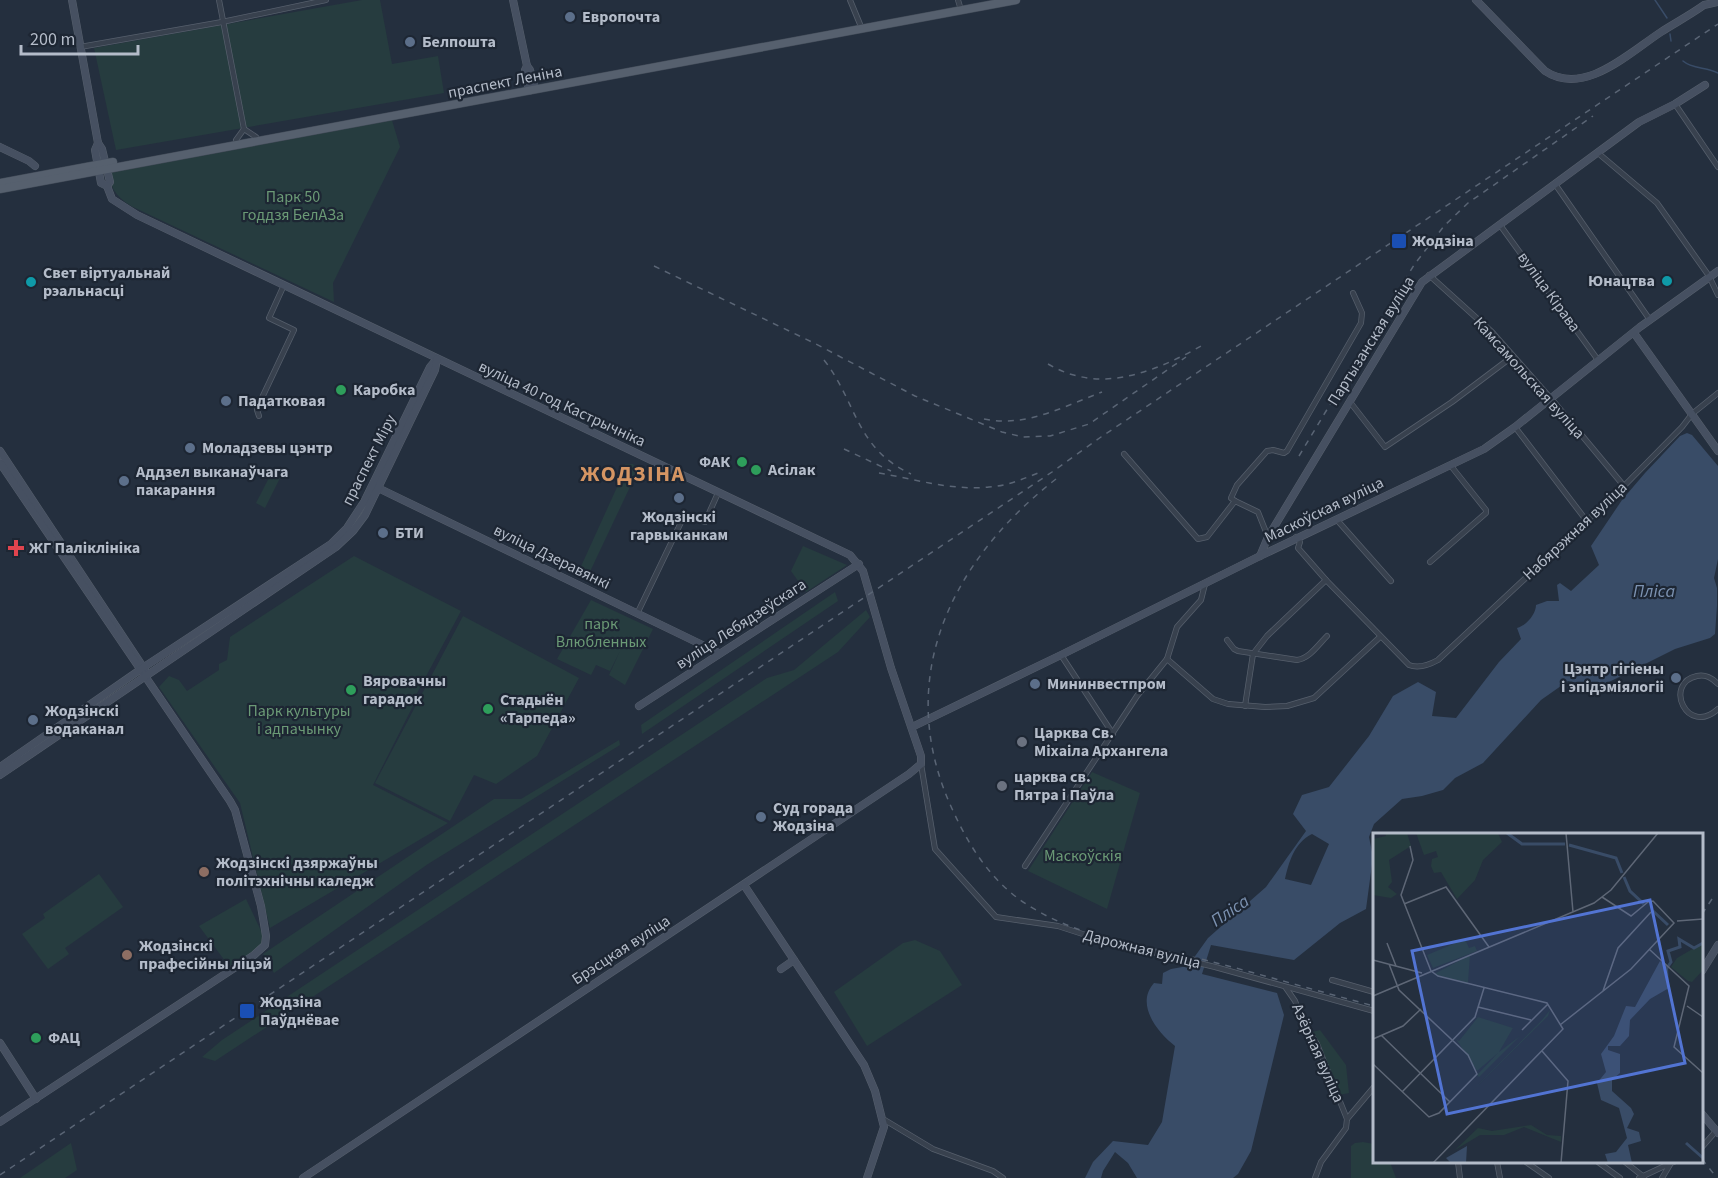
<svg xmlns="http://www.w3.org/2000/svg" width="1718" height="1178" viewBox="0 0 1718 1178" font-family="'Source Sans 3',sans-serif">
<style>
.green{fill:#263c3f}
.water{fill:#394c67;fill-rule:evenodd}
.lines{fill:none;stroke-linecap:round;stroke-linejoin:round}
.stream{stroke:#394c67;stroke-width:1.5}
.street-casing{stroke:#565f6c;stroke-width:6}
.secondary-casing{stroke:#565f6c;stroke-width:8}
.primary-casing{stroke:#414a57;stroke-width:9}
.street{stroke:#38414e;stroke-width:4.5}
.secondary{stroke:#465061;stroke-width:7}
.primary{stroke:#56606e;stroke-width:8}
.rail{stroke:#5a6575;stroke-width:1.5;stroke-dasharray:6 6;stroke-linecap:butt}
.service-dot{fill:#5c6f8a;stroke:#1d2633;stroke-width:2}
.transit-dot{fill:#1a4fb4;stroke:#1d2633;stroke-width:2}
.culture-dot{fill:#0f9aa8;stroke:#1d2633;stroke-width:2}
.leisure-dot{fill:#2e9e5b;stroke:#1d2633;stroke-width:2}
.health-dot{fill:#e0444e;stroke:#1d2633;stroke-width:2}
.worship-dot{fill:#6b7280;stroke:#1d2633;stroke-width:2}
.education-dot{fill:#8d6e63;stroke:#1d2633;stroke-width:2}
.labels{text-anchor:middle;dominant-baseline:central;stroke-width:4.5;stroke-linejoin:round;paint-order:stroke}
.poi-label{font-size:16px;font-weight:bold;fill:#b4bcc9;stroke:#1d2633;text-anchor:start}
.street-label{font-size:16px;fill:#b4bcc9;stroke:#1d2633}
.park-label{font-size:16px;fill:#6b9a76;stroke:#1d2633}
.water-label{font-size:18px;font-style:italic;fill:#7c92b1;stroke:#1d2633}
.district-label{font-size:22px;font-weight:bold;letter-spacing:1.5px;fill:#d59563;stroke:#1d2633}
.inset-river{fill:none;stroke:#394c67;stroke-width:3}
.inset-road{fill:none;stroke:#5e6776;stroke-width:1.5}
.view{fill:#5274d3;fill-opacity:0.15;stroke:#5274d3;stroke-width:3}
.inset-edge{fill:none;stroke:#b4bcc9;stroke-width:3}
</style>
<rect width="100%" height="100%" fill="#242f3e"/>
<g class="green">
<polygon points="362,0 380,0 392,64 438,56 444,93 116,150 94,48"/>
<path d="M391 117 400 147 333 283 334 302 133 207C120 199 108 189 111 172Z"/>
<polygon points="625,464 633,464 638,470 587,578 578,573 623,474"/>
<polygon points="274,468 283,472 265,508 256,503"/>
<polygon points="803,546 847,565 806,592 791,571"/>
<polygon points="354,556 461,611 416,695 416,700 373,785 448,823 270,928 240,803 159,687 169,676 179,680 187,691 219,670 219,664 227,660 230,637"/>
<polygon points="835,592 838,601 642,734 641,725"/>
<polygon points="591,600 653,629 625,685 609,675 620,651 610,671 596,665 591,675 557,659"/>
<polygon points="866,610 870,617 838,652 215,1061 202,1057 222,1040 767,678 794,670"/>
<polygon points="463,616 579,678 537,756 496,784 474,775 450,821 375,783"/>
<polygon points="619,740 620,745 428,864 274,973 263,954 494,799 521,799"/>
<polygon points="1092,772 1140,793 1107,909 1028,871"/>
<polygon points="99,874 123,907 65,948 69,954 48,969 22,934 45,918 43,914"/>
<polygon points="246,899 264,937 261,948 233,967 228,965 199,926"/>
<polygon points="915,940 940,951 962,985 867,1046 834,992 903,943"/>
<polygon points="1320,1030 1346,1065 1349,1093 1339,1095 1312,1032"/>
<polygon points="1363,1142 1374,1144 1374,1162 1390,1162 1396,1178 1351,1178 1351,1146 1355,1143"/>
<polygon points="71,1143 77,1170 65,1178 20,1178"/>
</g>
<path class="water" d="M1687 433 1692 435 1718 466V559L1714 578 1717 588V606L1715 634 1710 638 1675 649 1599 687 1568 681 1541 700 1483 763 1455 778 1443 790 1422 796 1402 799 1374 824 1369 837 1373 857 1366 909 1340 923 1294 960 1211 945 1202 974 1277 993 1284 1015 1251 1151 1238 1174 1233 1178H1137L1128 1163 1115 1152 1103 1171 1101 1178H1085L1093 1162 1113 1141 1148 1145 1162 1122 1175 1046C1157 1032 1135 1004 1154 983L1162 984 1163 973 1171 969 1188 966 1208 938 1266 887 1306 831 1293 814 1302 795 1329 787 1369 736 1393 696 1418 682 1436 692 1432 716 1456 718 1499 662 1521 639 1517 628C1526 626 1536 614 1536 605L1547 601H1559L1557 585 1560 583 1571 591 1599 565 1591 546 1622 500 1645 473 1680 436ZM1312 834 1329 844 1311 885 1285 879C1289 862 1294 843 1312 834Z"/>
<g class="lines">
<g class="stream">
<polyline points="1655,0 1667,18"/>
<polyline points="1670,34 1671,41"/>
<path d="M1683 61C1692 69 1707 67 1718 73"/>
</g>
<defs>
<g id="street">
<polyline points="219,0 244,129 256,137"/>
<polyline points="850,0 862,29"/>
<polyline points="958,0 961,10"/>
<polyline points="80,47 222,22 326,0"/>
<polyline points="1675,104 1718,167"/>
<polyline points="236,140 244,129"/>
<polyline points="1598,153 1657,203 1709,276 1718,295"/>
<polyline points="1555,184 1650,320"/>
<polyline points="1500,225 1598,360"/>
<polyline points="1429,275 1492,332 1554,402 1624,486"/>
<polyline points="1350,402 1385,447 1452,402 1513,356"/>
<polyline points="259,416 257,410 259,404 294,330 269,318 284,285"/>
<polyline points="1515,427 1586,520"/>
<polyline points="1124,454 1198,539 1207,537 1235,501 1258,512 1268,537"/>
<polyline points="1235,501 1231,498 1237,485 1267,451 1273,450 1284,453 1287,451 1361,323 1362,313 1353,293"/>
<polyline points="1337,520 1391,581"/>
<path d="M1296 537 1300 542 1298 548 1326 580 1409 665C1419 669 1429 665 1438 660L1624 486 1682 427 1692 414 1718 393"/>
<polyline points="1430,562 1486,513 1486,510 1451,466"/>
<polyline points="637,614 685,514 705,522 718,493"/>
<path d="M1227 640 1234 649 1238 651 1297 660C1310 658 1318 645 1327 636"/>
<polyline points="1061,655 1113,734"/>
<polyline points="1167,659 1213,699 1228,704 1265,707 1287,706 1314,698 1380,637"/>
<path d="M1718 684C1712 678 1706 674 1697 676 1663 683 1687 737 1718 709"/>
<polyline points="1245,706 1253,654 1267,636 1326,580"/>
<polyline points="921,764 935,849 996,917 1058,926 1095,938 1215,967 1374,1011"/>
<polyline points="1025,866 1137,696 1167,659 1177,627 1201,600 1205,584"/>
<polyline points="1332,980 1374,992"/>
<polyline points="1286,988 1295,1001 1303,1021 1317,1044 1347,1119"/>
<polyline points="883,1119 933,1149 993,1171 1003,1178"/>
<polyline points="1702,1147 1716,1131"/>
<polyline points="1458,1162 1460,1178"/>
<polyline points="1497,1162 1500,1178"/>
<polyline points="1526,1162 1549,1178"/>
<polyline points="1598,1162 1620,1178"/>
<polyline points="1625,1162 1644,1177"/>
<polyline points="1315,1178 1321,1162 1346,1128 1347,1119 1374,1087"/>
<polyline points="1639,1178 1671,1163"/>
<polyline points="1662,1178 1671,1163 1674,1162"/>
</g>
<g id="secondary">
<polyline points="72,0 98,143 102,149 110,182 107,186"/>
<polyline points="513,0 527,66 525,70 529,91"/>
<path d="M1476 0 1545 71C1584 97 1629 53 1661 32 1675 23 1690 15 1704 5L1718 2"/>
<polyline points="527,66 530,70 535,89"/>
<polyline points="98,143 95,150 101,183 107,186 112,199 137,215 850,555 863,571 891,668 921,756 921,764 909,774 303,1178"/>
<polyline points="0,147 29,161 35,166"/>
<polyline points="1634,333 1718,451"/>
<polyline points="0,451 145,670"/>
<polyline points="0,463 230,801 235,810 261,906 266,936 265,945 254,955 0,1122"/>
<polyline points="376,487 719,653"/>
<polyline points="1260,556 1268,537 1422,282 1639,122 1675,104 1705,85"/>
<polyline points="639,706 859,564"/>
<polyline points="912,727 1061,655 1260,556 1484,449 1515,427 1640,327 1718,271"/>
<polyline points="0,767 144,667 331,544 347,528 364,502 430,367 435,361"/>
<polyline points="0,775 336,547 353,531 365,515 435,370 437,359"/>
<polyline points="744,885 864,1065 875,1091 884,1127 867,1178"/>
<polyline points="781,969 794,960"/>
<polyline points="1702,971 1718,945"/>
<polyline points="0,1043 36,1099"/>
<polyline points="1702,1114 1718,1133"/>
</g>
<g id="primary">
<polyline points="0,183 113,162"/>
<polyline points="0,189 1016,0"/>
</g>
</defs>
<use href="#street" class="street-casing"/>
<use href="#secondary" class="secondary-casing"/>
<use href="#primary" class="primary-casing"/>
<use href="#street" class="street"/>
<use href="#secondary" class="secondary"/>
<use href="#primary" class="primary"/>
<g class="rail">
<polyline points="654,266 814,343 915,396 1002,432 1023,437 1050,436 1089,424 1186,357"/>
<path d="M824 360C857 402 855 448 911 474"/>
<path d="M1048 364C1057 369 1067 374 1078 376 1118 387 1166 366 1201 346"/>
<path d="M984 419C1025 428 1065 406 1102 392"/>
<polyline points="844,449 891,471"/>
<polyline points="1299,456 1414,265 1444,226 1468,203 1593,116"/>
<path d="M879 473C914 479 953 491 989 487 1008 486 1025 478 1043 471"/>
<path d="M1056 479C948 563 891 684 955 815 973 854 998 889 1036 910 1089 941 1154 947 1213 962 1267 976 1321 992 1374 1006"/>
<polyline points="1574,834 1575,833"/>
<polyline points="1702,914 1712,899"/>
<polyline points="1702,1159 1717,1178"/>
<polyline points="0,1175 1052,472 1101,437 1718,24"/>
</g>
</g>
<g class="service-dot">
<circle cx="570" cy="17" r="6"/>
<circle cx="410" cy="42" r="6"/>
<circle cx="226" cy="401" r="6"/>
<circle cx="190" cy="448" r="6"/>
<circle cx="124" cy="481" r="6"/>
<circle cx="679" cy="498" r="6"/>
<circle cx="383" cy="533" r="6"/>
<circle cx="1676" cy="678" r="6"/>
<circle cx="1035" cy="684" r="6"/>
<circle cx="33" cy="720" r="6"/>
<circle cx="761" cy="817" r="6"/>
</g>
<g class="transit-dot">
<rect x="1391" y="233" width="16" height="16" rx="3"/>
<rect x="239" y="1003" width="16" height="16" rx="3"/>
</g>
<g class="culture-dot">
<circle cx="1667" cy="281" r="6"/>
<circle cx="31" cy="282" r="6"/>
</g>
<g class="leisure-dot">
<circle cx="341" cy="390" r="6"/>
<circle cx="742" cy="462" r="6"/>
<circle cx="756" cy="470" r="6"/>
<circle cx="351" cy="690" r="6"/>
<circle cx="488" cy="709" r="6"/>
<circle cx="36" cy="1038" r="6"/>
</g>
<path class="health-dot" d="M13 539h6v6h6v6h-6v6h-6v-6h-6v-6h6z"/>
<g class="worship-dot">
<circle cx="1022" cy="742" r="6"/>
<circle cx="1002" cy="786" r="6"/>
</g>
<g class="education-dot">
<circle cx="204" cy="872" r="6"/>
<circle cx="127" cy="955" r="6"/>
</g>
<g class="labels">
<g class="poi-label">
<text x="582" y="17">Европочта</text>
<text x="422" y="42">Белпошта</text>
<text x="1412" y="241">Жодзіна</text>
<text x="43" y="273">Свет віртуальнай<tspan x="43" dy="18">рэальнасці</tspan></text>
<text x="1655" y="281" text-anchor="end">Юнацтва</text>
<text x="353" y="390">Каробка</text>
<text x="238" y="401">Падатковая</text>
<text x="202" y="448">Моладзевы цэнтр</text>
<text x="730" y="462" text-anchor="end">ФАК</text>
<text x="768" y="470">Асілак</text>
<text x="136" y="472">Аддзел выканаўчага<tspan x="136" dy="18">пакарання</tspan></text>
<text x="679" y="517" text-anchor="middle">Жодзінскі<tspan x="679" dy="18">гарвыканкам</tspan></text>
<text x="395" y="533">БТИ</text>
<text x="29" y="548">ЖГ Паліклініка</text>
<text x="1664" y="669" text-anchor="end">Цэнтр гігіены<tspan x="1664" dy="18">і эпідэміялогіі</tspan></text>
<text x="363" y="681">Вяровачны<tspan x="363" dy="18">гарадок</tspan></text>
<text x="1047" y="684">Мининвестпром</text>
<text x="500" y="700">Стадыён<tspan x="500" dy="18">«Тарпеда»</tspan></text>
<text x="45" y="711">Жодзінскі<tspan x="45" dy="18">водаканал</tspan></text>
<text x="1034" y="733">Царква Св.<tspan x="1034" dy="18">Міхаіла Архангела</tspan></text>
<text x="1014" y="777">царква св.<tspan x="1014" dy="18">Пятра і Паўла</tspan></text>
<text x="773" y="808">Суд горада<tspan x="773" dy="18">Жодзіна</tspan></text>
<text x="216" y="863">Жодзінскі дзяржаўны<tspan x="216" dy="18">політэхнічны каледж</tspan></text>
<text x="139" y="946">Жодзінскі<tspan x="139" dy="18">прафесійны ліцэй</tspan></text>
<text x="260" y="1002">Жодзіна<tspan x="260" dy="18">Паўднёвае</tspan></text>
<text x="48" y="1038">ФАЦ</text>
</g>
<g class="street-label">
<text transform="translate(505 82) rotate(-11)">праспект Леніна</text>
<text transform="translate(1549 292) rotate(54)">вуліца Кірава</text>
<text transform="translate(1371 341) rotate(-58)">Партызанская вуліца</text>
<text transform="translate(1529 378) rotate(48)">Камсамольская вуліца</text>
<text transform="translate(562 404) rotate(25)">вуліца 40 год Кастрычніка</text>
<text transform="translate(369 460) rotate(-63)">праспект Міру</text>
<text transform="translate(1324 510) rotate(-26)">Маскоўская вуліца</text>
<text transform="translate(1575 531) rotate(-43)">Набярэжная вуліца</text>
<text transform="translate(552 557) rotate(26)">вуліца Дзеравянкі</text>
<text transform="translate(741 624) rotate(-33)">вуліца Лебядзеўскага</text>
<text transform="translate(1142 949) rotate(14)">Дарожная вуліца</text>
<text transform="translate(621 950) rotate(-33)">Брэсцкая вуліца</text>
<text transform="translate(1318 1053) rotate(66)">Азёрная вуліца</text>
</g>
<g class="park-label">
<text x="293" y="197">Парк 50<tspan x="293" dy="18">годдзя БелАЗа</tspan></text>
<text x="601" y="624">парк<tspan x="601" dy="18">Влюбленных</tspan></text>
<text x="299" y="711">Парк культуры<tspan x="299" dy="18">і адпачынку</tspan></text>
<text x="1083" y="856">Маскоўскія</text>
</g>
<g class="water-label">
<text x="1654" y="591">Пліса</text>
<text transform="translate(1230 911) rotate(-34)">Пліса</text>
</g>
<g class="district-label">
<text x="633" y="474">ЖОДЗІНА</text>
</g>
</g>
<g transform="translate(1373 833)">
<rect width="330" height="330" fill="#242f3e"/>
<path d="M12 0H34L38 13 16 27 19 49 15 54 24 61 18 65 0 62V6L13 3ZM43 0H125L129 9 110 27 102 47 84 66 68 39 61 40 58 33 59 26 65 24 63 18 51 22ZM92 106 96 115 102 113 104 118 60 135 54 122ZM330 110V137L319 149 315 148 298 134 304 125ZM97 122 95 150 61 141ZM177 177 175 183 99 258 169 187ZM105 184 140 195 126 219 147 203 106 244 104 242 125 220 104 238 83 206 86 208ZM158 292 174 302 188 303V309L151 294 131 302H107L82 317 105 295 119 298Z" fill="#263c3f"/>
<path d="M287 128 295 134 296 155 277 166 257 187 256 203 247 213H235V217L247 221V240L239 247V258L258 275 261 281 254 295 266 299 268 308 255 312 259 330H235L232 321 243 319 254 305 246 275 228 267 224 250 233 239 228 221 241 203 253 173 262 174ZM94 313 93 330H78L73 325Z" fill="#394c67"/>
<path class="inset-river" d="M134 0 149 11H192M196 12 243 25 249 40M251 44 257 58 271 71M280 78 295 92M294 135 298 129 295 118 307 114 306 106 321 115 330 110M313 310 330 325"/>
<path class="inset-road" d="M193 0 200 79M37 13 40 27 28 62 58 138M229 64 258 83 275 69M31 71 73 54 116 114M304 88 330 86M14 110 23 133M276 116 316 153 301 214 330 240M0 127 49 140M58 138 65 143 174 170 190 196 60 330M230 158 245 115 278 79M0 163 221 70 238 57 285 0M314 173 330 184M105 174 158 187M187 192 258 136 301 90 280 68 275 69M149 197 175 171M8 202 77 269M0 206 30 193 48 176M169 218 195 248 188 330M0 231 56 284 66 280 104 241 95 222 26 157 16 131M29 259 102 184 111 155"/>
<path class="view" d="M277 67 312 230 74 281 39 118Z"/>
<rect width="330" height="330" class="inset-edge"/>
</g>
<path d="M21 45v9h117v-9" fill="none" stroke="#b4bcc9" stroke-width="3"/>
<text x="30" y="45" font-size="18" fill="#b4bcc9" stroke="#1d2633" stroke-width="4.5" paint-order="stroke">200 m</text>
</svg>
